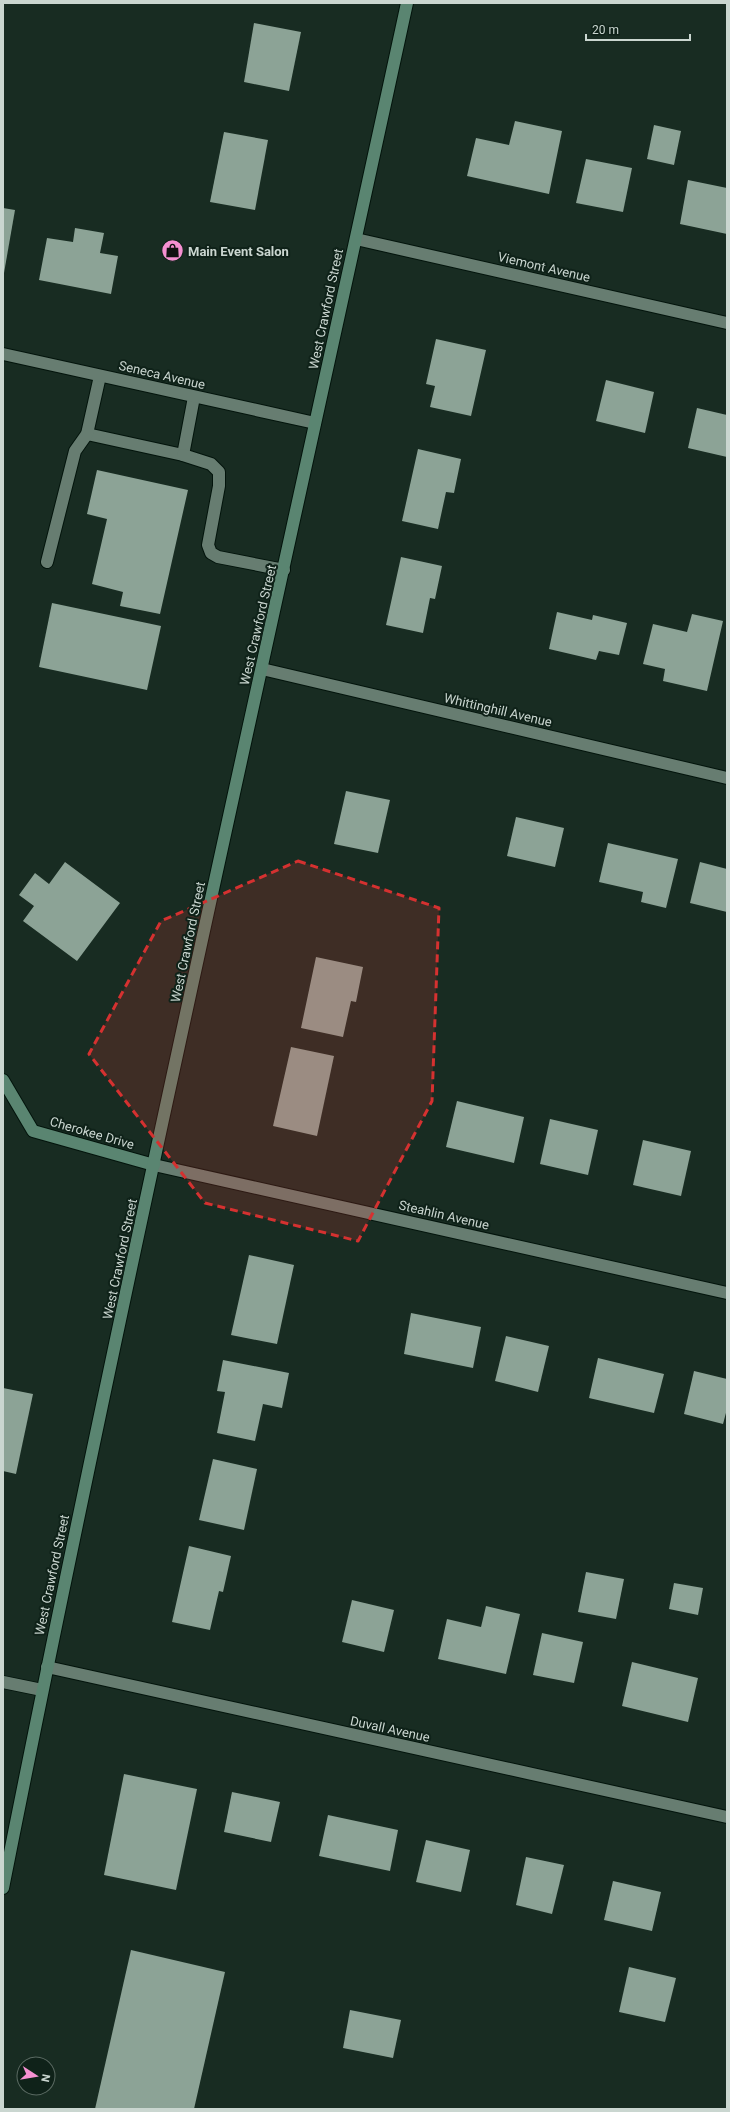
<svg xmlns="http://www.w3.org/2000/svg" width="730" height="2112" viewBox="0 0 730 2112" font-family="Roboto,sans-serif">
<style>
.building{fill:#8ca396}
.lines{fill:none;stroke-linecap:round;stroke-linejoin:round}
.lane-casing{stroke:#03140c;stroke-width:14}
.street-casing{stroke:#03140c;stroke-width:14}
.secondary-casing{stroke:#03140c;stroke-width:14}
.lane{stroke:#677d71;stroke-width:12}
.street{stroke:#677d71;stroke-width:12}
.secondary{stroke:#5a8571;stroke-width:12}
.marked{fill:#d53130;fill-opacity:0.2;stroke:#d53130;stroke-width:3;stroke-dasharray:8 5;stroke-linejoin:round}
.labels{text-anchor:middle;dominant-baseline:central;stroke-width:4;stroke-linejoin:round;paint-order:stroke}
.poi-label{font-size:13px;font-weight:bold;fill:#cad6d0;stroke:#0f2219;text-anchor:start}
.street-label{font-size:13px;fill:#cad6d0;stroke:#0f2219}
</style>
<rect width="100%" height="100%" fill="#182c22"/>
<g class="building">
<polygon points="254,23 301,32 289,91 244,82"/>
<polygon points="515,121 562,131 549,194 467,176 476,138 509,145"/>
<polygon points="654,125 681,131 674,165 647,159"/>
<polygon points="224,132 268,140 255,210 210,202"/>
<polygon points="586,159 632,168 623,212 576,203"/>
<polygon points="688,180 727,188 727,234 680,224"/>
<polygon points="3,208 15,210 4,273 3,273"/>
<polygon points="75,228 104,233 100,253 118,256 111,294 39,280 47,238 73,242"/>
<polygon points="436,339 486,350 471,416 430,407 435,386 426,384"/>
<polygon points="606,380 654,392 645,433 596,421"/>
<polygon points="697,408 727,415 727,457 688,448"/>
<polygon points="418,449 461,459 454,493 446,492 438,529 402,521"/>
<polygon points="97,470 188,490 160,614 120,606 123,592 92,584 107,519 87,514"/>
<polygon points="401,557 442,566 435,599 430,598 423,633 386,625"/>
<polygon points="52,603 161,626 147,690 39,667"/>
<polygon points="557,612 592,620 593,615 627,623 619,655 599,651 596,660 549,649"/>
<polygon points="692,614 723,621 707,691 663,681 665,669 643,664 653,624 687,632"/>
<polygon points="346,791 390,800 378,853 334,844"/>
<polygon points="516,817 564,828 555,867 507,856"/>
<polygon points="608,843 678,859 666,908 641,902 643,892 599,882"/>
<polygon points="65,862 120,903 77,961 23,921 34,906 19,895 35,873 49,884"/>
<polygon points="700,862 727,869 727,912 690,903"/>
<polygon points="316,957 363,967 356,1002 351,1001 343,1037 301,1028"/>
<polygon points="291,1047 334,1056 317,1136 273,1126"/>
<polygon points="457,1101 524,1117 514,1163 446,1147"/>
<polygon points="550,1119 598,1130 588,1175 540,1164"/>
<polygon points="643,1140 691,1151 681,1196 633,1185"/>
<polygon points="249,1255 294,1265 277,1344 231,1335"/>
<polygon points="411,1313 481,1327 473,1368 404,1354"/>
<polygon points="506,1336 549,1346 538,1392 495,1381"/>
<polygon points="598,1358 664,1374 654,1413 589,1398"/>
<polygon points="223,1360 289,1373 282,1408 263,1404 255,1441 217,1433 225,1392 217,1391"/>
<polygon points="694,1371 727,1379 727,1409 723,1424 684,1414"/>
<polygon points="3,1388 33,1394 16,1474 3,1471"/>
<polygon points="213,1459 257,1469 244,1530 199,1520"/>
<polygon points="189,1546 231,1556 223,1592 219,1591 210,1630 172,1622"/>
<polygon points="586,1572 624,1579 616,1619 578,1612"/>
<polygon points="674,1583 703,1588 698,1615 669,1609"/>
<polygon points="352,1600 394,1610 384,1652 342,1642"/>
<polygon points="486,1606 520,1614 506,1674 438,1659 447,1619 481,1627"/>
<polygon points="542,1633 583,1642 574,1683 533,1675"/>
<polygon points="632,1662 698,1678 688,1722 622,1706"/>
<polygon points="124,1774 197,1789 176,1890 104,1875"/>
<polygon points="232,1792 280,1802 271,1842 224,1832"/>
<polygon points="328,1815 398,1830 390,1871 319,1856"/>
<polygon points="426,1840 470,1850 461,1892 416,1882"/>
<polygon points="526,1857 564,1865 552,1914 516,1905"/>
<polygon points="613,1881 661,1892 652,1931 604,1920"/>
<polygon points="131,1950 225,1972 194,2109 95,2109"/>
<polygon points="629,1967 676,1978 665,2022 619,2012"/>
<polygon points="350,2010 401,2020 393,2058 343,2048"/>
</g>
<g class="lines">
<defs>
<g id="lane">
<polyline points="87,434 183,455 194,397"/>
<polyline points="183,455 211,464 219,472 219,486 208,545 211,553 218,557 284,570"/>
<polyline points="47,562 75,451 87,434 100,376"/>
</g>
<g id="street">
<polyline points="356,239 727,323"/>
<polyline points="3,354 315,423"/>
<polyline points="262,669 727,778"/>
<polyline points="154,1165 727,1293"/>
<polyline points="47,1667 727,1817"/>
<polyline points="3,1682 42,1690"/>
</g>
<g id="secondary">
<polyline points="3,1080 33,1131 154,1165"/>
<path d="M3 1888C128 1258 271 631 407 3"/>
</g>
</defs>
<use href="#lane" class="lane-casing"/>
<use href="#street" class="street-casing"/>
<use href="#secondary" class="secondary-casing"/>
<use href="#lane" class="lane"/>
<use href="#street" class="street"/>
<use href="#secondary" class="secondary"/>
</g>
<path class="marked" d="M298 861 439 908 432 1101 358 1241 205 1203 89 1054 161 921Z"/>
<defs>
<symbol id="shop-disc" viewBox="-11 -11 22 22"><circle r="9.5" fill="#f590d1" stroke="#0f2219"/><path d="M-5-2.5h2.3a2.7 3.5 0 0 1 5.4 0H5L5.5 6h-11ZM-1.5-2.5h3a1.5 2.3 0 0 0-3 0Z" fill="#111"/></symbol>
</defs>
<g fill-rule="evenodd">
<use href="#shop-disc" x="160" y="238" width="25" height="25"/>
</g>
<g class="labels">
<g class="poi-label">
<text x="188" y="251">Main Event Salon</text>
</g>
<g class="street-label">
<text transform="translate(544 267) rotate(13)">Viemont Avenue</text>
<text transform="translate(326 309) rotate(-78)">West Crawford Street</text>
<text transform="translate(162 375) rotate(13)">Seneca Avenue</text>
<text transform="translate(258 625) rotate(-77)">West Crawford Street</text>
<text transform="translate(498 710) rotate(13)">Whittinghill Avenue</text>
<text transform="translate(188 942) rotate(-78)">West Crawford Street</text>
<text transform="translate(92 1133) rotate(16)">Cherokee Drive</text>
<text transform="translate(444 1215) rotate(13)">Steahlin Avenue</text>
<text transform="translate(120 1259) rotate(-78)">West Crawford Street</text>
<text transform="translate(52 1575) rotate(-78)">West Crawford Street</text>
<text transform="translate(390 1729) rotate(12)">Duvall Avenue</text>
</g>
</g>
<rect width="730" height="2112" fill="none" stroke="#cad6d0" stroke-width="8"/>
<g transform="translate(36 2076) rotate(102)"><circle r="19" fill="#0f2219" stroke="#5a6a62"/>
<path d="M0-3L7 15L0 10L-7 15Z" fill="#f590d1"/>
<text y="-6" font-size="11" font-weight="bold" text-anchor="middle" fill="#cad6d0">N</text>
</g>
<path d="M586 34v6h104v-6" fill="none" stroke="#cad6d0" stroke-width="2"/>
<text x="592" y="34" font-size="12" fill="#cad6d0" stroke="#0f2219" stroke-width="3" paint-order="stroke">20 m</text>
</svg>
